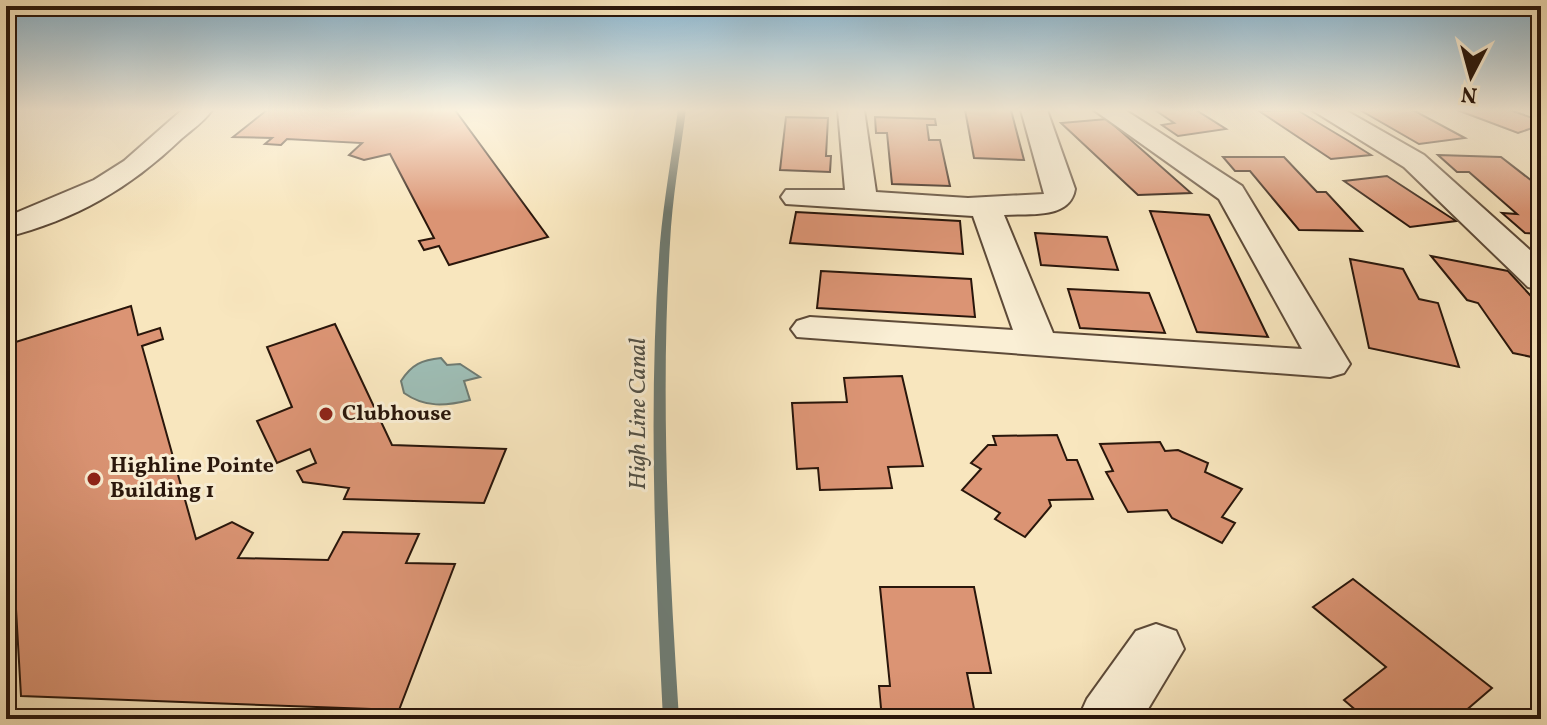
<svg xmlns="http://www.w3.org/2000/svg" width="1547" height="725" viewBox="0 0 1547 725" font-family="Vollkorn,serif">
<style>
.water{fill:#9ebeb6;stroke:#6f7b72;stroke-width:2}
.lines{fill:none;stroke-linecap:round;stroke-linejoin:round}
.stream{fill:#6f7b72;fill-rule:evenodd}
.building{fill:#db9474;stroke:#29160b;stroke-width:2}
.minor-casing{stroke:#5d4a38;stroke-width:4}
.minor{fill:#faefd5;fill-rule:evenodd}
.poi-dot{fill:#8f2418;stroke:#faefd5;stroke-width:3}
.labels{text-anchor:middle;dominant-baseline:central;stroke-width:6;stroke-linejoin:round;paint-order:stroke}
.poi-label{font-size:22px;font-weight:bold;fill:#29160b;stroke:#faefd5;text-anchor:start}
.water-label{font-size:24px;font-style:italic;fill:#525147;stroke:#faefd5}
</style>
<rect width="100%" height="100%" fill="#f8e6be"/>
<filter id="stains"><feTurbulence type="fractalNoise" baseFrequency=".0025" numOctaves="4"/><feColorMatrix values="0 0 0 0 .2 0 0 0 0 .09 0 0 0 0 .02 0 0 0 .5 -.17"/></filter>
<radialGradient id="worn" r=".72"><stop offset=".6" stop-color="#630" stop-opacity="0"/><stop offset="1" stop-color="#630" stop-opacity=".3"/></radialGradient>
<path class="water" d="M441 358 447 365 460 364 480 377 464 381 470 400C446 406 425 408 404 393L401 381C412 364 422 360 441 358Z"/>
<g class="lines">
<path class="stream" d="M678 110H686C680 155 672 199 670 243 660 402 669 561 679 719H663C655 560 648 402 660 243 664 199 672 154 678 110Z"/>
</g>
<g class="building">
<polygon points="267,110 455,110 548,237 449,265 439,246 424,250 419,241 434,238 390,154 364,160 349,155 362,143 287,139 281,145 265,144 272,138 233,137"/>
<polygon points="965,110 1011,110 1024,160 974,158"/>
<polygon points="1155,110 1196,110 1226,129 1178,136 1162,125 1174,123"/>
<polygon points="1297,110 1347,140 1371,155 1331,159 1259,111"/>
<polygon points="1360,110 1413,110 1465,138 1419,144"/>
<polygon points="1457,110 1510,110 1541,121 1541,125 1518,133"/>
<polygon points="786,117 828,118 826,156 831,156 830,172 780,170"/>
<polygon points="875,117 935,119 936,125 927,125 929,140 940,140 950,186 892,184 887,133 876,133"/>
<polygon points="1107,119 1191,193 1138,195 1061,123"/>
<polygon points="1438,155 1501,157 1541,188 1541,234 1525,233 1502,213 1517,214 1469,172 1457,172"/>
<polygon points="1223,157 1284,157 1317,192 1326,192 1362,231 1299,230 1250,171 1235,171"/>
<polygon points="1387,176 1456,221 1410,227 1344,181"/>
<polygon points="1150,211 1209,215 1268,337 1197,332"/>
<polygon points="796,212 960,221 963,254 790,243"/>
<polygon points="1035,233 1107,237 1118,270 1041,265"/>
<polygon points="1431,256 1508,271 1541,307 1541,359 1513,353 1478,303 1467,300"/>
<polygon points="1350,259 1403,269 1419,299 1438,303 1459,367 1369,348"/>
<polygon points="821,271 971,279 975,317 817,308"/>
<polygon points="1068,289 1149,293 1165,333 1080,328"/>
<polygon points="131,306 138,335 160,328 163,339 142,346 196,539 232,522 253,533 238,558 328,560 343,532 419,534 406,563 455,564 399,710 21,696 6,436 6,345"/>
<polygon points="335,324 392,445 506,449 484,503 344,499 349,488 303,482 297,471 316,463 310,449 277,463 257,421 292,407 267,347"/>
<polygon points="902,376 923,466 888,467 892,488 820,490 818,468 797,469 792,403 847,402 844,378"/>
<polygon points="1057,435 1067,460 1077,460 1093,499 1049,500 1051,506 1025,537 995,519 1000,513 962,490 981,469 971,463 988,445 996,445 993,436"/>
<polygon points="1160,442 1165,451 1178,450 1208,463 1205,472 1242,489 1222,517 1235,523 1222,543 1172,518 1167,510 1128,512 1106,472 1113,471 1100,444"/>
<polygon points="1353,579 1492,688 1456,719 1366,719 1344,700 1386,667 1313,607"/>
<polygon points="880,587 974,587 991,673 967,673 976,719 882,719 879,686 890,686"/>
</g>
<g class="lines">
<defs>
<g id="minor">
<path d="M182 110H212C204 122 191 130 181 139 130 188 75 220 6 237V217L94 180 124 161Z"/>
<path d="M838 110H864L876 192 968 198 1044 194 1021 110H1047L1075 189C1070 220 1029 213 1004 215L1053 333 1302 349 1219 199 1094 110H1125L1242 186 1350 364 1344 373 1330 377 797 337 791 329 797 321 810 317 1013 330 973 216 786 204 781 197 786 190H845Z"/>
<polygon points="1312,110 1345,110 1424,155 1541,260 1541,290 1528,287 1404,167"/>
<polygon points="1156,624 1176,631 1184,649 1142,719 1078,719 1087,699 1136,631"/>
</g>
</defs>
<use href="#minor" class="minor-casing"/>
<use href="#minor" class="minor"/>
</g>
<linearGradient id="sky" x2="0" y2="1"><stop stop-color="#8ab8d4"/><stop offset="0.52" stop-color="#fcf4e2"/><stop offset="1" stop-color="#fcf4e2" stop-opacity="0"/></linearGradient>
<rect width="1547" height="212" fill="url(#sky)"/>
<g class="poi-dot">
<circle cx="326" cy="414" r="8"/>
<circle cx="94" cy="479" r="8"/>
</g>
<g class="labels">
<g class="poi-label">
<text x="342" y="414">Clubhouse</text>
<text x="110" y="466">Highline Pointe<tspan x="110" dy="25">Building 1</tspan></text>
</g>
<g class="water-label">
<text transform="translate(639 414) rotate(-90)">High Line Canal</text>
</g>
</g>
<rect width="1547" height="725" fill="none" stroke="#f8e6be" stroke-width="32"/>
<rect x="8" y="8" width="1531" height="709" fill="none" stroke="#29160b" stroke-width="4"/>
<rect x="16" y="16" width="1515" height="693" fill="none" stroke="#29160b" stroke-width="2"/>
<g transform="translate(1471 76) rotate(186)" stroke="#faefd5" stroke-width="6" paint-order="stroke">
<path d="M0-6L14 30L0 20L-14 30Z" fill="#29160b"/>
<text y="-12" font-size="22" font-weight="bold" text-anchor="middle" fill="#29160b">N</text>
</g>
<rect width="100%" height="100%" filter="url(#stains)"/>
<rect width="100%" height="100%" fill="url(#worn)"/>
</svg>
